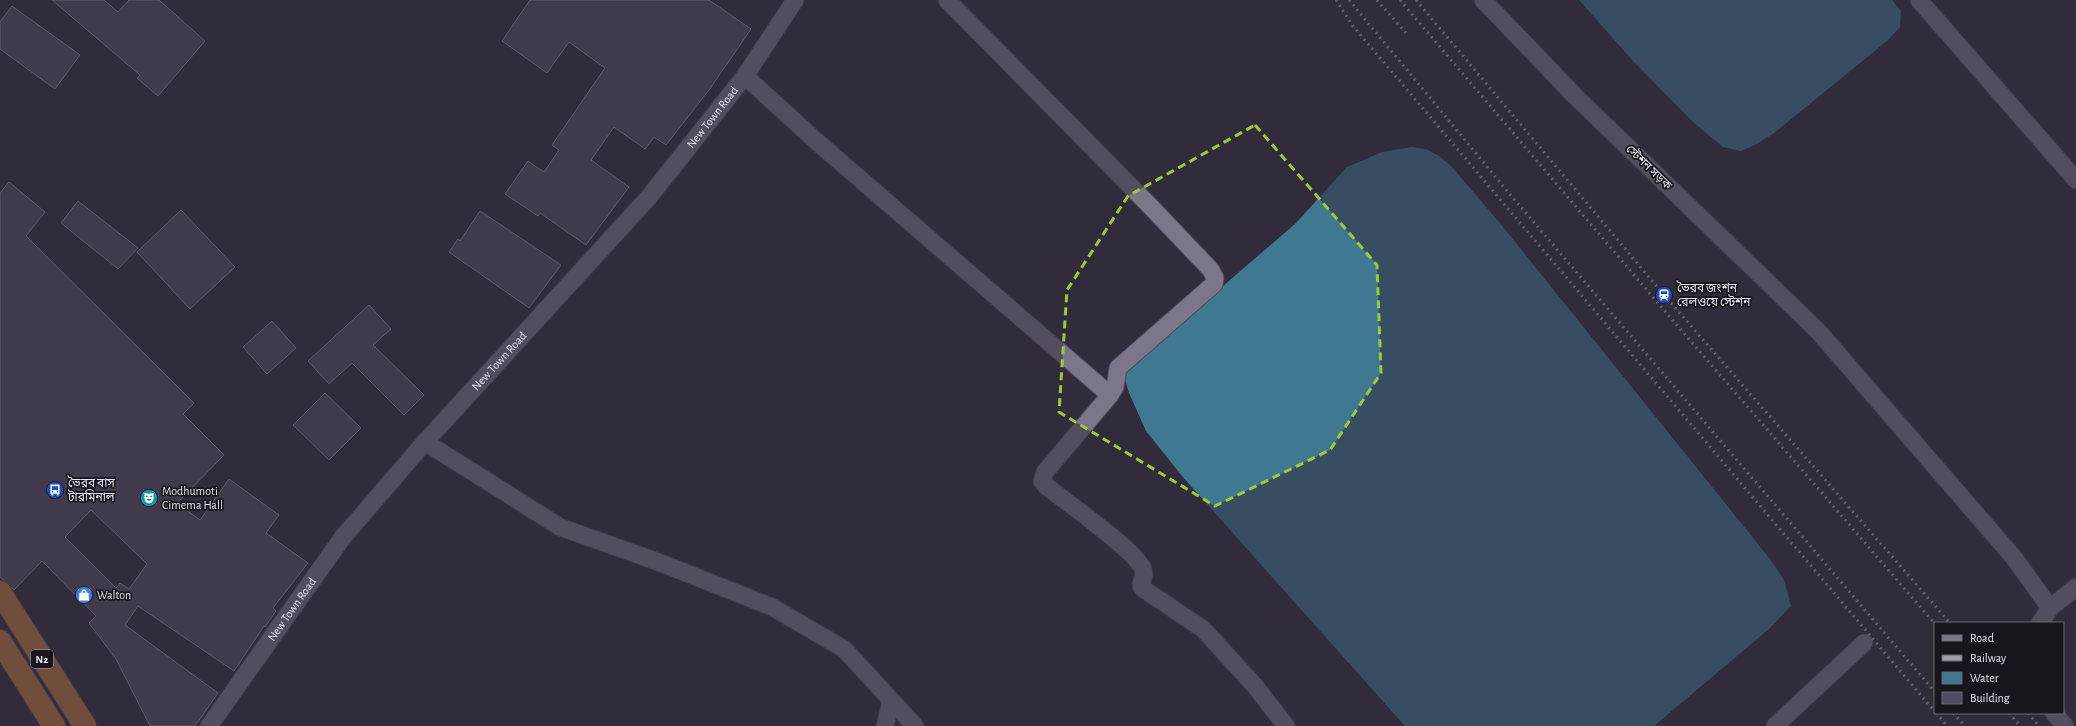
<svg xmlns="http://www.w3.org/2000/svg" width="2076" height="726" viewBox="0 0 2076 726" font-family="'Alegreya Sans','Noto Sans Bengali',sans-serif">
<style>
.water{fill:#3e7991}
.building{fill:#534c5f;stroke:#9991a6;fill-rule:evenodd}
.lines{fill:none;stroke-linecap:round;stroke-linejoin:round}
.minor-casing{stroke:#504958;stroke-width:19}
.trunk-casing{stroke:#504958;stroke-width:24}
.minor{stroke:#7d768a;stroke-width:17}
.trunk{stroke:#be753a;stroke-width:22}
.rail{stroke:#a19caa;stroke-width:3;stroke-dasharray:2 4;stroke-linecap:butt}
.marked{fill:none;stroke:#9bcb33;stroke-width:3;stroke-dasharray:8 5;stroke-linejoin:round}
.labels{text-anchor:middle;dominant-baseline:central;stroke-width:3.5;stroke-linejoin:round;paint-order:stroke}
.shield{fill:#18151d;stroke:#aaa6b1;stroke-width:1}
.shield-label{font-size:11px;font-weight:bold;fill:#e8e4f0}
.street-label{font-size:12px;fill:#e8e4f0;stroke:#18151d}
.poi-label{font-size:12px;fill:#e8e4f0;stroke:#18151d;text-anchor:start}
</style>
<rect width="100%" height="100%" fill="#322b3c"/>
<g class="water">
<polygon points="1579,0 1892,0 1901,11 1900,27 1887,41 1774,133 1757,144 1741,151 1723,147 1693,122 1633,61"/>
<polygon points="1412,147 1426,149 1439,156 1451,166 1499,222 1770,559 1784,580 1791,606 1769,629 1654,726 1405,726 1182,476 1146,431 1129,393 1123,372 1295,224 1347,167 1382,152"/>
</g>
<g class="building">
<polygon points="52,0 104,0 118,12 129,0 159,0 205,41 158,96 137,78 140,75"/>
<polygon points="530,0 709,0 751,29 709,90 666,145 654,137 645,149 614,127 591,160 629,187 586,245 540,213 538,216 505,194 528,161 544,172 559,150 552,145 605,68 569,42 547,73 502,41"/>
<polygon points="12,6 80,55 55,89 0,49 0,22"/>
<path d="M9 182 45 212 26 236 194 403 183 414 224 455 177 503 200 520 229 479 279 515 266 533 308 563 273 608 276 611 265 627 264 626 234 671 138 606 125 625 218 693 195 726H150L116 659 89 623 96 616 42 561 14 590 0 577V193ZM91 510 147 564 129 589 120 583 116 588 65 537Z"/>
<polygon points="78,201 138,248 118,269 61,223"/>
<polygon points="181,210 235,267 190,309 137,252"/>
<polygon points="480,211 561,265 529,308 449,252 458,239 460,241"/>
<polygon points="369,305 391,329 373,345 424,395 404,415 352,363 329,384 308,361"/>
<polygon points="272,321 296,348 267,374 243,347"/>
<polygon points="325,393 361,428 329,460 293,425"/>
</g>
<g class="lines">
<defs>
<g id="minor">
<path d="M947 0 1151 207 1211 270 1215 278 1214 284 1118 368 1115 387 1110 395 1045 472 1042 481 1046 486C1066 502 1135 550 1143 569 1145 575 1143 579 1141 584L1142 588 1203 629 1255 686 1286 726"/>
<polyline points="1483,0 1575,96 1818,331 2015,559 2050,608"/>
<polyline points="1919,0 2076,180"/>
<polyline points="745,76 815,140 1110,395"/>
<polyline points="425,442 560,527 661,563 772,607 844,649 915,726"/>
<polyline points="2040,623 2050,608 2076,587"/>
<polyline points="2054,713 2065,726"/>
<path id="s1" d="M209 726 343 537 425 442 649 197 745 76 795 0"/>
<polyline points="885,726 891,701"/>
<polyline points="1775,726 1864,643"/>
</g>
<g id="trunk">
<polyline points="0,592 85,726"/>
<polyline points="0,641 54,726"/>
</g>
</defs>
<use href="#minor" class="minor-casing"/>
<use href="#trunk" class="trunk-casing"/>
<use href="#minor" class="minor"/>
<use href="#trunk" class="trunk"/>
<g class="rail">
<polyline points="1336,0 1353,26 1935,712"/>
<polyline points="1349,0 1508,192 1935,692"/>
<polyline points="1377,0 1406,33"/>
<polyline points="1400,0 1657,302 1935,624"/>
<polyline points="1416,0 1664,295 1950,623"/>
<polyline points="1936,713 1947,726"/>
<polyline points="1953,713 1965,726"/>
<polyline points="2009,713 2020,726"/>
<polyline points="2028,713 2039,726"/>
</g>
</g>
<path d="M0 0H2076V726H0ZM1255 125 1377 265 1381 373 1330 450 1215 506 1059 412 1067 290 1128 196Z" fill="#322b3c" fill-opacity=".55" fill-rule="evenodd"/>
<path class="marked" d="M1255 125 1377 265 1381 373 1330 450 1215 506 1059 412 1067 290 1128 196Z"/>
<defs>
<symbol id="station-disc" viewBox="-11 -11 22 22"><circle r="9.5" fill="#1a4fb4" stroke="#18151d"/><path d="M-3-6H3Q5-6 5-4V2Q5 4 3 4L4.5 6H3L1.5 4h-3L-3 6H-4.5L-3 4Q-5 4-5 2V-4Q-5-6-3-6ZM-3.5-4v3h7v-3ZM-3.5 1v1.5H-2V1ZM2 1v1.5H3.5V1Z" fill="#fff"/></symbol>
<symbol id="bus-disc" viewBox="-11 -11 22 22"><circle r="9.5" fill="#1a4fb4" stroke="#18151d"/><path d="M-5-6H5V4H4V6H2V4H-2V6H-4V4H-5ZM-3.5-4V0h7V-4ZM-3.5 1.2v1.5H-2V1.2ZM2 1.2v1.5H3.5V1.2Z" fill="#fff"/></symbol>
<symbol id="theatre-disc" viewBox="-11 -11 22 22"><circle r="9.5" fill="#0f9aa8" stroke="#18151d"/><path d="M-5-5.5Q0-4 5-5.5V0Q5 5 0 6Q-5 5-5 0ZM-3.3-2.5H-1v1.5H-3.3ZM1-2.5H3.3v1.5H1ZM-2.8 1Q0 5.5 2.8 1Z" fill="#fff"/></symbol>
<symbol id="shop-disc" viewBox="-11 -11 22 22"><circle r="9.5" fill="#3f7fe0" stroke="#18151d"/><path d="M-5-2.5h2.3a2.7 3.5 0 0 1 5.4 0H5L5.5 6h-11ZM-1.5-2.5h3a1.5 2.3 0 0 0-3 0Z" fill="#fff"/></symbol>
</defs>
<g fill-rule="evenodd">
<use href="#station-disc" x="1654" y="285" width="20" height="20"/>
<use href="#bus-disc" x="45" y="480" width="20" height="20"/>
<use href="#theatre-disc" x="139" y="488" width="20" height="20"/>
<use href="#shop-disc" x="74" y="585" width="20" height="20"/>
</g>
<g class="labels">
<rect class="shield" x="31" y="650" width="22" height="18" rx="3"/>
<g class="shield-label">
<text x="42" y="659">N2</text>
</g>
<g class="street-label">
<text stroke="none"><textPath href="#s1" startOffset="791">New Town Road</textPath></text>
<text transform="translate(1649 167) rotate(44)">স্টেশন সড়ক</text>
<text stroke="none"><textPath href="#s1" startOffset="467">New Town Road</textPath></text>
<text stroke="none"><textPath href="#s1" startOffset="143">New Town Road</textPath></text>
</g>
<g class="poi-label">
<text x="1677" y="288">ভৈরব জংশন<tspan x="1677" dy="14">রেলওয়ে স্টেশন</tspan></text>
<text x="68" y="483">ভৈরব বাস<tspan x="68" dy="14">টারমিনাল</tspan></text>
<text x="162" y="491">Modhumoti<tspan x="162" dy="14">Cimema Hall</tspan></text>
<text x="97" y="595">Walton</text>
</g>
</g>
<rect x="1934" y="622" width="130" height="92" fill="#18151d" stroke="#6b6871"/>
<rect x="1942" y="635" width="20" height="6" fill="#7d768a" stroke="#6b6871"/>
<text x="1970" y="642" font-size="12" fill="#e8e4f0">Road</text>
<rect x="1942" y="655" width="20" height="6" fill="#a19caa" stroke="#6b6871"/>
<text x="1970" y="662" font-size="12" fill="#e8e4f0">Railway</text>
<rect x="1942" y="672" width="20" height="12" fill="#3e7991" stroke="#6b6871"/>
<text x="1970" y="682" font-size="12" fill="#e8e4f0">Water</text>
<rect x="1942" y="692" width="20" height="12" fill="#534c5f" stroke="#6b6871"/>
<text x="1970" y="702" font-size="12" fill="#e8e4f0">Building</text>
</svg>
